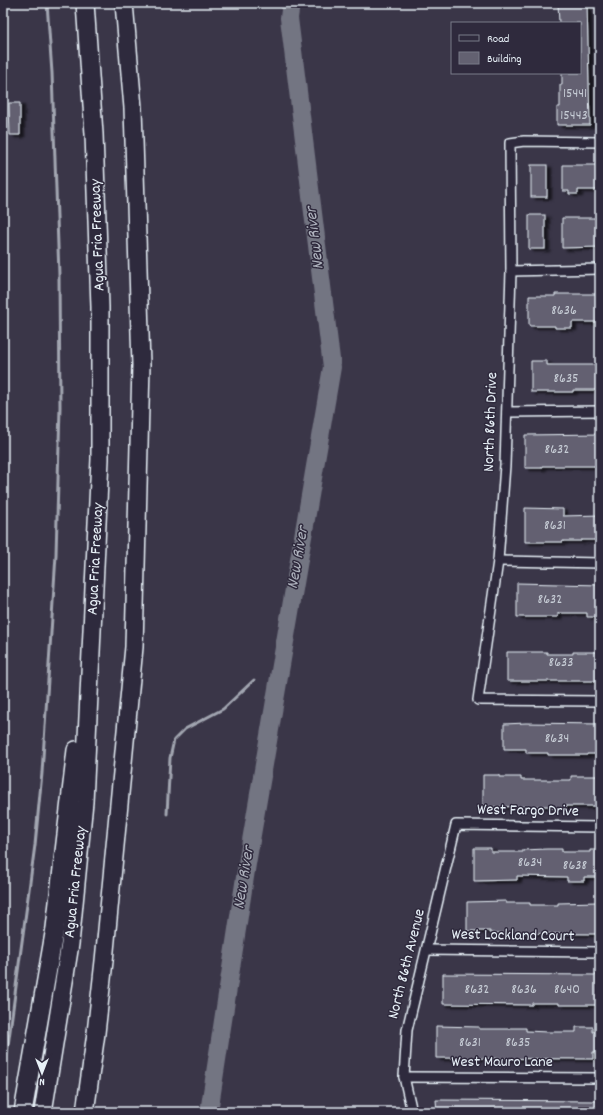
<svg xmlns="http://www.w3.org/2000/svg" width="603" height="1115" viewBox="0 0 603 1115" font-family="Dekko,sans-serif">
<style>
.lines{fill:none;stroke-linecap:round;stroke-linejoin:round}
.stream{stroke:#a2a6b1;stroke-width:3}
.river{stroke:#737482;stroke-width:18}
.building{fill:#636171;stroke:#e8f1f8;filter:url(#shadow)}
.minor-casing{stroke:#e8f1f8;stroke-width:12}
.motorway-casing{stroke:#e8f1f8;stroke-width:20}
.minor{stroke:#2f2a3d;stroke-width:9}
.motorway{stroke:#2f2a3d;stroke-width:17}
.labels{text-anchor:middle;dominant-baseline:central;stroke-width:3;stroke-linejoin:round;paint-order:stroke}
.number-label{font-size:14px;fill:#c7cdd6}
.street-label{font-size:16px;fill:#e8f1f8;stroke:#2f2a3d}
.water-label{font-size:17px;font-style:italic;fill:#aeb2bd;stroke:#2f2a3d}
</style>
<defs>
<filter id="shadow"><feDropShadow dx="4.5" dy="2.5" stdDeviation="1" flood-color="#0009"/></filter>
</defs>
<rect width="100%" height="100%" fill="#3a3648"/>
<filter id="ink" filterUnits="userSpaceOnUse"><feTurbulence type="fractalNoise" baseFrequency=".025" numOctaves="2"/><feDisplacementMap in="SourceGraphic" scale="8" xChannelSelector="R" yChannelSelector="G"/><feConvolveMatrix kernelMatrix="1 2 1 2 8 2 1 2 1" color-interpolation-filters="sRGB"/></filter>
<g filter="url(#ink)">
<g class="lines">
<g class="stream">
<polyline points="167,814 170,758 174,740 185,729 223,709 254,680"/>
<polyline points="3,1083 35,845 42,773 56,555 60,407 59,275 52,73 47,3"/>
</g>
<polyline class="river" points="209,1112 247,864 332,367 289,18 291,3"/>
</g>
<g class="building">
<polygon points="558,3 587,3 590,125 557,125 557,107 560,107 560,85 562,85 562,73 580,73 580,23 559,23"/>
<polygon points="9,103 20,103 20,135 10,135"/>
<rect x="531" y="165" width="16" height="32"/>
<polygon points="563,165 600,165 600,190 578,190 578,194 569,194 569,191 563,191"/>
<rect x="529" y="215" width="16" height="34"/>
<polygon points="562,218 600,218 600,247 562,248"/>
<polygon points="555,294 598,294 598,322 572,322 572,328 555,328 555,326 529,326 529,296 555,296"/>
<polygon points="531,361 547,361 547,365 598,365 598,390 573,390 573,392 531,392"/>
<polygon points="600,434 600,466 542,466 542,468 525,468 525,435"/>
<polygon points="525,508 563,509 563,516 600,515 600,540 581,540 581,541 563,541 563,542 525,542"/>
<polygon points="517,583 600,585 600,617 587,617 587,613 558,613 558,617 517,617"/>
<polygon points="507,652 547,652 547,654 573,654 573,652 600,652 600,681 507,681"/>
<polygon points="526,723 600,724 600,754 587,754 587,755 548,755 548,753 526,753 526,749 504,749 504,724"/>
<polygon points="483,775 499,775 499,777 521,777 521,780 571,780 571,776 600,776 600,806 566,806 566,808 549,808 549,806 483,807"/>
<polygon points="474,848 491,848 491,852 523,852 523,850 547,849 562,849 562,852 590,852 590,850 600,850 600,877 584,877 584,881 567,881 567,877 517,876 517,880 474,881"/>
<polygon points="506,901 506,903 530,903 530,905 558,905 558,903 597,902 597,934 490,933 490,931 467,931 467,902"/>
<polygon points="443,974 600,975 600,1005 559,1005 559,1003 532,1003 532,1005 443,1004"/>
<polygon points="436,1026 479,1027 479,1029 510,1029 510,1028 526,1028 526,1031 548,1032 576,1032 576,1027 593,1027 593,1032 600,1032 600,1052 593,1052 593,1059 436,1058"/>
<polygon points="436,1100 600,1101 600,1112 437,1112"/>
</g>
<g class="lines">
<defs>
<g id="minor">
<polyline points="600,142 524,141 510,143 511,271 505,465 498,561 478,700 600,701"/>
<polyline points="511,271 600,269"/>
<polyline points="507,412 600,411"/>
<polyline points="498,561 600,563"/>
<polyline points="427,950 600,952"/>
<polyline points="404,1077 600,1078"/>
<polyline points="412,1112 404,1077 407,1030 456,825 600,827"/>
</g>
<g id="motorway">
<polyline points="23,1112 55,928 76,750"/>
<polyline points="43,1112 70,944 84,802 100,459 100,307 94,134 85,3"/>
<polyline points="85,1112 96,1033 104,961 134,647 141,365 133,108 124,3"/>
</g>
</defs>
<use href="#minor" class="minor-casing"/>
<use href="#motorway" class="motorway-casing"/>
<use href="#minor" class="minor"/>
<use href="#motorway" class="motorway"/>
</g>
</g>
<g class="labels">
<g class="number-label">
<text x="575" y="94">15441</text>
<text x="574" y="116">15443</text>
<text x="564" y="311">8636</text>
<text x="566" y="379">8635</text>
<text x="557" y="450">8632</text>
<text x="555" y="526">8631</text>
<text x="550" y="600">8632</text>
<text x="561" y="663">8633</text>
<text x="557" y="739">8634</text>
<text x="530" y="863">8634</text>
<text x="575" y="866">8638</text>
<text x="477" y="990">8632</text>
<text x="524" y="990">8636</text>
<text x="567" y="990">8640</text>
<text x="470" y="1043">8631</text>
<text x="518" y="1043">8635</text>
</g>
<g class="street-label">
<text transform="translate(98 235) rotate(-92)">Agua Fria Freeway</text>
<text transform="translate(491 422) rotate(-88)">North 86th Drive</text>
<text transform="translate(96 559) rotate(-87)">Agua Fria Freeway</text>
<text transform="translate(528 811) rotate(1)">West Fargo Drive</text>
<text transform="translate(76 882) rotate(-84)">Agua Fria Freeway</text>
<text transform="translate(513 936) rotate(1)">West Lockland Court</text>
<text transform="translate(407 964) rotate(-76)">North 86th Avenue</text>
<text x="502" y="1062">West Mauro Lane</text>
</g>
<g class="water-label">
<text transform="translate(316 238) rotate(-97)">New River</text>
<text transform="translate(299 558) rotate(-80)">New River</text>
<text transform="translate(245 878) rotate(-81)">New River</text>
</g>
</g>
<rect width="603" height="1115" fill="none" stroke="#2f2a3d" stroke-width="16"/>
<rect x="8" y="8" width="587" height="1099" fill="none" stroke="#e8f1f8" stroke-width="1.5" filter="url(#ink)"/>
<rect x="451" y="22" width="130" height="52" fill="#2f2a3d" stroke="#797a88"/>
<rect x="459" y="35" width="20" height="6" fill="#2f2a3d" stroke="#797a88"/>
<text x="487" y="42" font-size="12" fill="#e8f1f8">Road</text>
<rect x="459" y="52" width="20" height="12" fill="#636171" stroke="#797a88"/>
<text x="487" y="62" font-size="12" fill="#e8f1f8">Building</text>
<g transform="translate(42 1073) rotate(180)" stroke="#2f2a3d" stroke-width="3" paint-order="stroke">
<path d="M0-3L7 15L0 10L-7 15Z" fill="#e8f1f8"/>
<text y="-6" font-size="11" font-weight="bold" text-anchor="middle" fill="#e8f1f8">N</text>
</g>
</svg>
